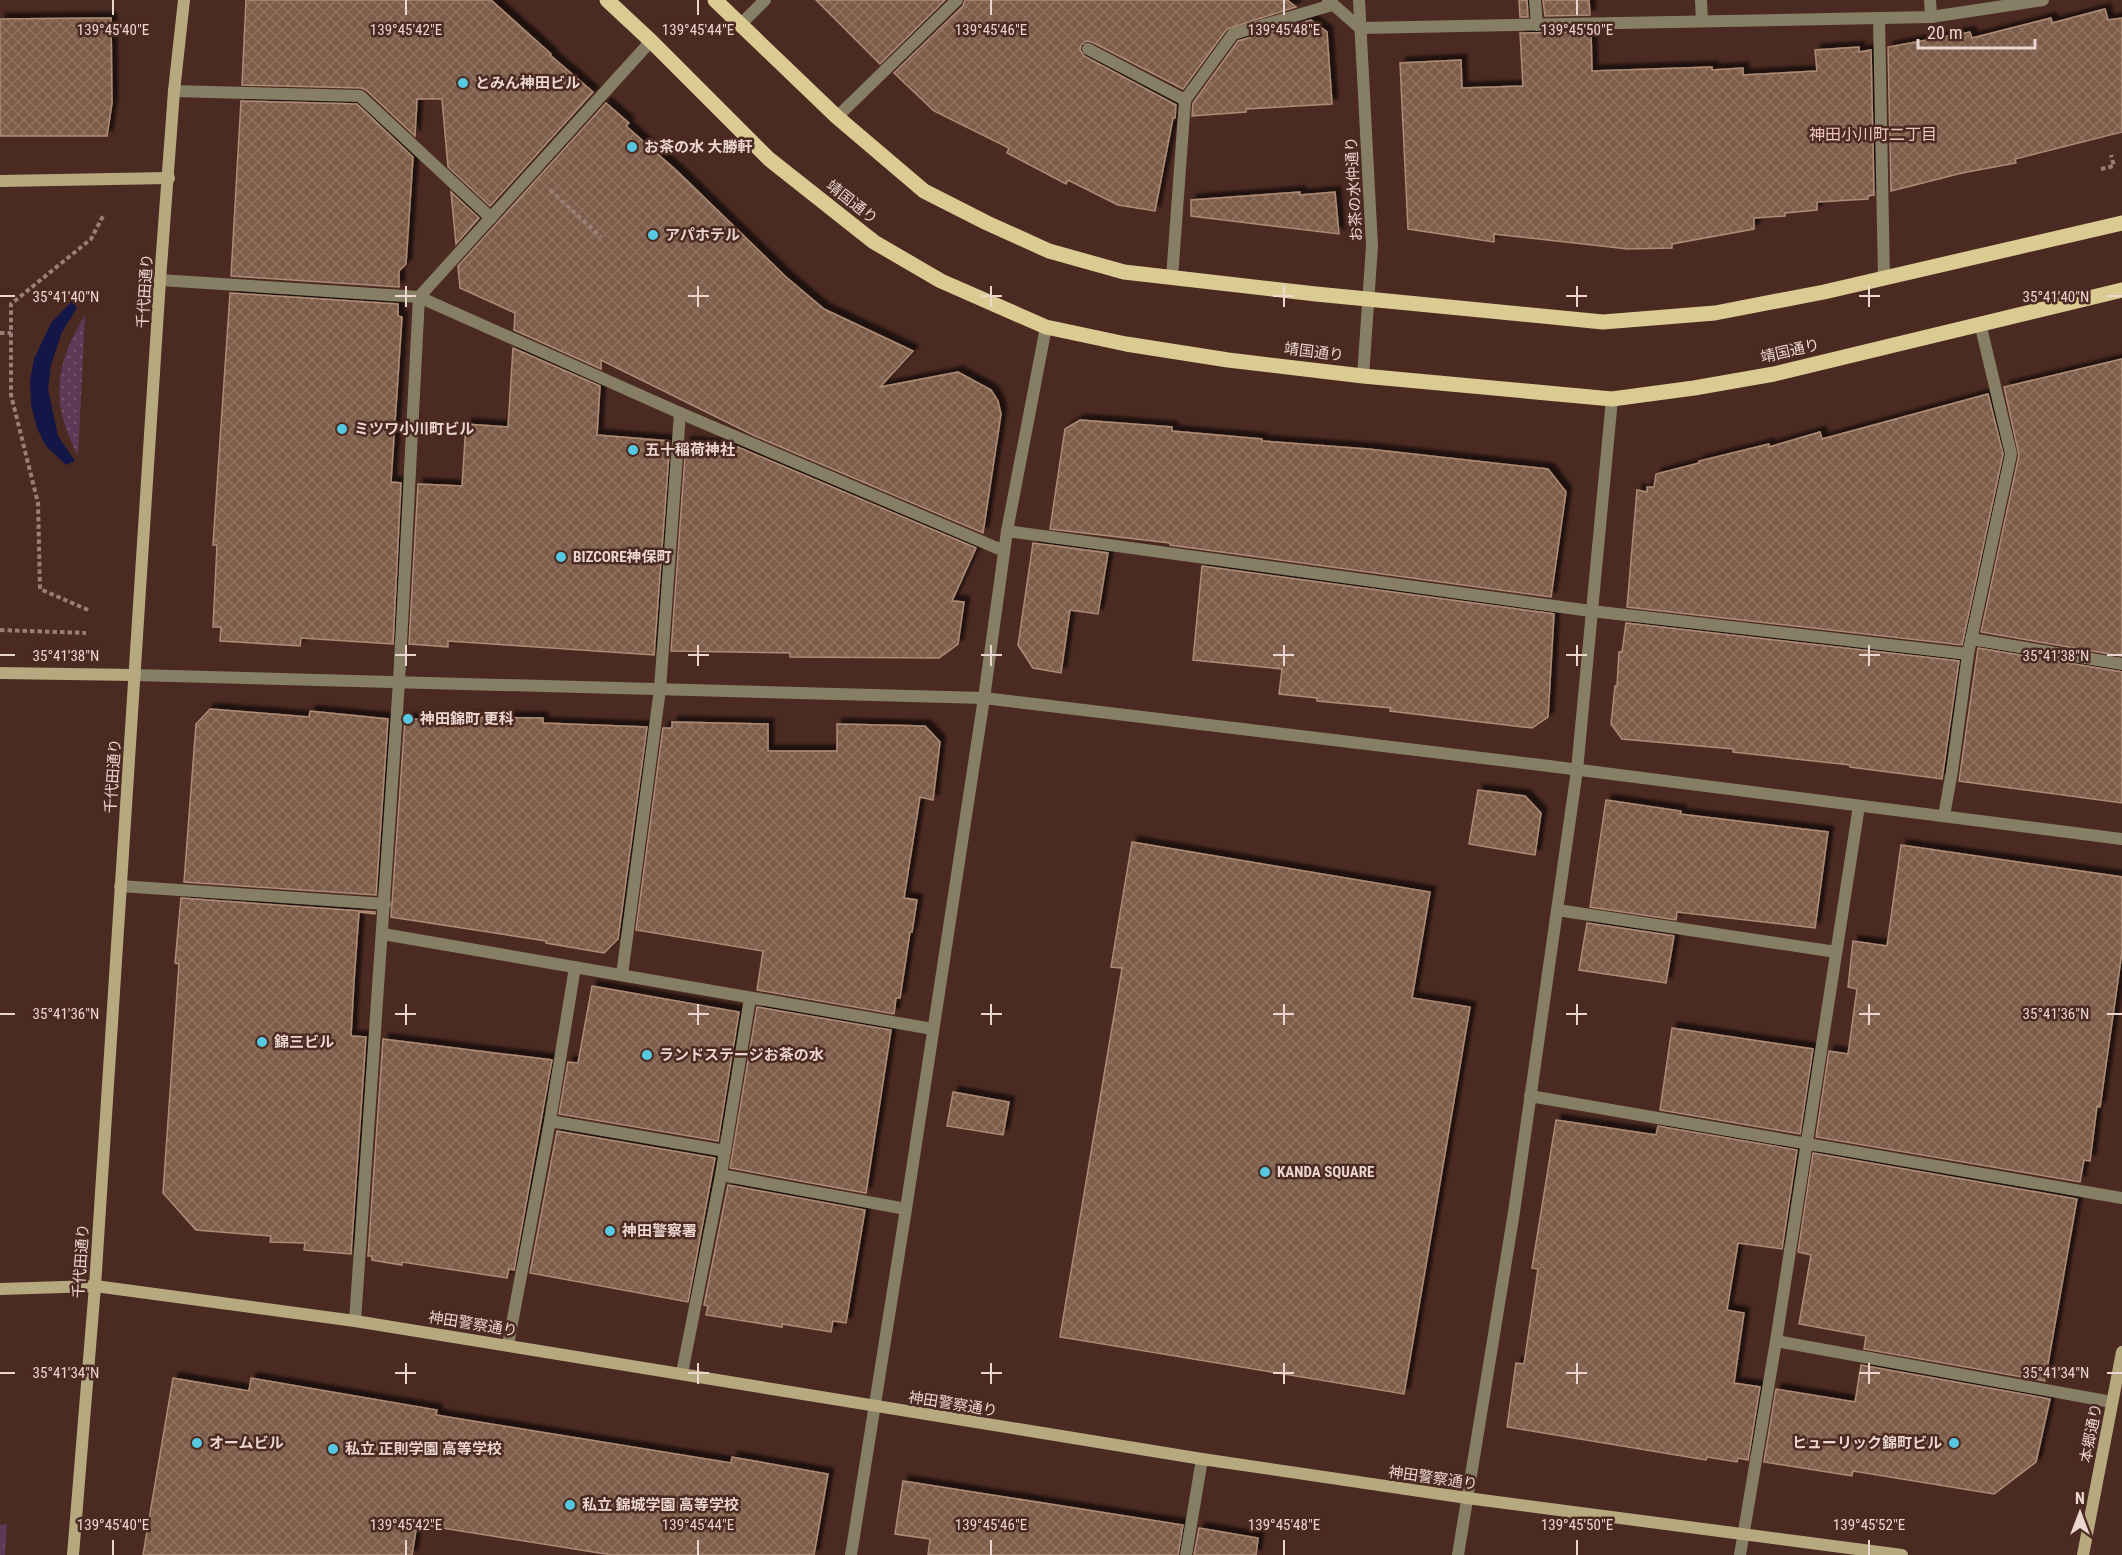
<svg xmlns="http://www.w3.org/2000/svg" width="2122" height="1555" viewBox="0 0 2122 1555" font-family="'Roboto Condensed','Noto Sans JP',sans-serif">
<style>
.grass{fill:url(#grass-dots)}
.park{fill:url(#park-crowns)}
.water{fill:#121747}
.building{fill:url(#building-cross-hatch);stroke:#ae8c76;stroke-width:1.5;filter:url(#shadow)}
.lines{fill:none;stroke-linecap:round;stroke-linejoin:round}
.path{stroke:#9a7e77;stroke-width:4;stroke-dasharray:4.5 3;stroke-linecap:butt}
.lane{stroke:#877f65;stroke-width:12}
.street{stroke:#877f65;stroke-width:12}
.secondary{stroke:#b6a97f;stroke-width:12}
.primary{stroke:#dbca92;stroke-width:15}
.ticks{fill:none;stroke:#ecd6d0;stroke-width:2}
.poi-dot{fill:#56c9e1;stroke:#4b2a22;stroke-width:2}
.labels{text-anchor:middle;dominant-baseline:central;stroke-width:5;stroke-linejoin:round;paint-order:stroke}
.poi-label{font-size:15px;font-weight:bold;fill:#ecd6d0;stroke:#4b2a22;text-anchor:start}
.street-label{font-size:15px;fill:#ecd6d0;stroke:#4b2a22}
.neighbourhood-label{font-size:16px;fill:#f4c8be;stroke:#4b2a22}
.ticks-label{font-size:15px;text-anchor:middle;fill:#ecd6d0;stroke:#4b2a22;stroke-width:5;stroke-linejoin:round;paint-order:stroke}
</style>
<defs>
<pattern id="grass-dots" width="8" height="8" patternUnits="userSpaceOnUse" patternTransform="scale(1.5)"><rect width="8" height="8" fill="#5c3956"/><path d="M2 2h.1M6 6h.1" fill="none" stroke="#74556d" stroke-width="1.8" stroke-linecap="round"/></pattern>
<pattern id="park-crowns" width="20" height="18" patternUnits="userSpaceOnUse" patternTransform="scale(1.5)"><rect width="20" height="18" fill="#5c3956"/><path d="M2 6a3 3 0 1 1 6 0M12 15a3 3 0 1 1 6 0" fill="none" stroke="#74556d"/></pattern>
<pattern id="building-cross-hatch" width="8" height="8" patternUnits="userSpaceOnUse" patternTransform="scale(1.5)"><rect width="8" height="8" fill="#7d5c48"/><path d="M0 0l8 8M0 8l8-8" fill="none" stroke="#907361"/></pattern>
<filter id="shadow"><feDropShadow dx="5.5" dy="-5.5" stdDeviation="1.5" flood-color="#0009"/></filter>
</defs>
<rect width="100%" height="100%" fill="#4b2a22"/>
<path class="grass" d="M85 315 78 456C50 402 54 366 85 315Z"/>
<polygon class="park" points="7,1524 5,1555 0,1555 0,1525"/>
<polygon class="water" points="72,301 77,308 62,332 51,365 48,389 58,436 75,461 66,465 45,445 37,428 31,405 30,381 34,359 51,323"/>
<g class="building">
<polygon points="246,0 491,0 551,54 550,55 593,92 490,206 448,167 442,99 417,99 415,136 366,90 361,88 242,85"/>
<polygon points="816,0 945,0 880,64"/>
<polygon points="965,0 1287,0 1296,7 1227,29 1183,89 1092,42 1087,41 1081,45 1080,50 1084,56 1176,105 1175,118 1173,118 1155,211 1118,205 1068,180 1066,184 1007,153 1009,148 934,111 894,73 963,6"/>
<polygon points="1519,0 1527,0 1528,17 1520,17"/>
<polygon points="1543,0 1589,0 1590,15 1545,16"/>
<polygon points="2105,9 2108,20 2122,18 2122,132 2015,159 2016,163 1962,173 1891,191 1888,47 1970,32 1972,38 2051,18 2052,23"/>
<polygon points="111,18 112,103 107,136 0,136 0,19"/>
<polygon points="1311,20 1327,32 1332,104 1246,109 1246,112 1192,116 1193,103 1238,41"/>
<polygon points="1591,32 1592,71 1712,67 1712,70 1743,68 1743,75 1817,71 1815,50 1859,47 1859,52 1871,50 1874,195 1868,196 1868,199 1817,202 1817,210 1785,213 1785,216 1754,218 1754,229 1672,244 1672,248 1628,249 1494,234 1494,242 1408,229 1400,63 1461,60 1462,88 1523,86 1520,33"/>
<polygon points="241,101 357,104 413,157 406,264 399,271 399,287 231,276"/>
<polygon points="606,103 629,123 626,126 677,171 786,277 824,309 913,351 880,387 958,372 991,390 998,401 1001,414 983,533 755,436 601,360 601,369 514,330 515,313 460,288 458,266"/>
<polygon points="451,192 479,218 456,244"/>
<polygon points="1300,192 1300,195 1335,192 1339,234 1191,216 1191,200"/>
<polygon points="230,293 398,304 398,316 402,317 391,482 401,483 393,644 301,638 300,646 220,641 221,627 213,627 217,545 213,545"/>
<polygon points="513,348 600,386 597,435 670,441 654,655 448,641 448,647 409,644 418,484 462,486 466,424 508,427"/>
<polygon points="2122,359 2122,656 1981,632 2019,455 2004,387"/>
<polygon points="1988,394 2003,454 1962,645 1627,607 1637,490 1647,492 1647,487 1654,487 1656,474 1699,463 1699,461 1769,444 1769,447 1820,432 1822,439"/>
<polygon points="1080,420 1172,427 1172,431 1262,439 1262,441 1368,449 1548,469 1566,492 1551,597 1170,545 1170,543 1050,529 1065,429"/>
<polygon points="686,442 738,447 976,548 952,601 964,602 958,644 939,658 790,657 790,653 671,651"/>
<polygon points="1033,543 1108,553 1098,614 1070,610 1061,673 1033,668 1018,645"/>
<polygon points="1202,566 1554,614 1548,717 1532,728 1390,711 1391,708 1317,701 1317,698 1279,694 1282,669 1193,660"/>
<polygon points="1626,623 1959,661 1942,779 1850,767 1850,765 1733,752 1733,749 1622,739 1611,724 1615,686 1617,686 1619,652 1622,652"/>
<polygon points="1978,648 2122,672 2122,803 1959,781"/>
<polygon points="210,709 309,717 310,711 388,719 376,895 184,882 196,724"/>
<polygon points="467,717 543,718 543,723 647,727 618,939 604,953 546,943 546,941 391,917 405,719 467,720"/>
<polygon points="672,722 768,724 768,751 837,751 837,724 925,726 940,742 933,800 920,797 904,898 917,900 912,932 910,932 900,998 896,998 894,1014 757,990 763,951 636,930 663,728 672,728"/>
<polygon points="1478,790 1525,796 1541,813 1535,855 1469,844"/>
<polygon points="1606,800 1681,811 1680,814 1828,832 1815,928 1677,912 1676,920 1590,907"/>
<polygon points="1132,842 1430,892 1412,998 1470,1007 1404,1394 1060,1337 1122,968 1111,967"/>
<polygon points="1901,845 2122,877 2122,952 2100,1107 2097,1106 2090,1161 2084,1160 2080,1182 1816,1137 1829,1051 1848,1054 1857,989 1848,987 1853,941 1887,946"/>
<polygon points="181,898 375,912 375,914 359,912 354,981 351,1036 366,1037 351,1254 304,1250 305,1243 270,1242 271,1236 196,1230 163,1193 179,964 175,963"/>
<polygon points="1587,923 1674,936 1666,983 1579,970"/>
<polygon points="592,986 739,1012 718,1141 559,1114 568,1062 578,1063"/>
<polygon points="757,1007 891,1030 866,1193 730,1168"/>
<polygon points="1672,1028 1813,1049 1800,1134 1660,1110"/>
<polygon points="383,1039 552,1060 514,1270 509,1269 507,1278 402,1262 402,1265 372,1260 372,1256 368,1256"/>
<polygon points="953,1092 1009,1102 1003,1135 947,1126"/>
<polygon points="1556,1120 1656,1135 1658,1126 1797,1150 1782,1249 1738,1243 1727,1310 1744,1313 1734,1383 1760,1387 1748,1460 1738,1458 1737,1462 1707,1457 1706,1460 1507,1427 1516,1363 1524,1364 1538,1269 1532,1268"/>
<polygon points="557,1131 715,1158 688,1302 530,1273"/>
<polygon points="1813,1153 2077,1199 2045,1381 1864,1349 1866,1336 1799,1324 1811,1255 1798,1252"/>
<polygon points="728,1185 865,1210 846,1323 833,1321 831,1332 782,1324 782,1327 706,1315 708,1306 704,1305"/>
<polygon points="1861,1365 2050,1399 2036,1462 1994,1494 1853,1471 1852,1476 1764,1462 1776,1389 1855,1402"/>
<polygon points="173,1378 249,1391 251,1378 437,1410 436,1415 731,1463 732,1457 828,1474 814,1555 612,1555 417,1524 412,1555 143,1555"/>
<polygon points="903,1481 1183,1525 1178,1555 928,1555 930,1539 895,1534"/>
<polygon points="1199,1528 1258,1538 1256,1555 1194,1555"/>
</g>
<g class="lines">
<g class="path">
<polyline points="2101,169 2114,166 2111,155"/>
<polyline points="550,190 601,237"/>
<polyline points="0,333 11,333"/>
<polyline points="88,610 40,589 38,503 11,395 11,304 91,239 103,216"/>
<polyline points="0,630 86,633"/>
</g>
<g class="lane">
<polyline points="1535,0 1537,25"/>
<polyline points="1879,18 1884,279"/>
<polyline points="174,91 360,96 491,218"/>
<polyline points="837,117 957,0"/>
<polyline points="1007,531 1591,611"/>
<polyline points="120,886 385,904"/>
<polyline points="1557,910 1836,952"/>
<polyline points="622,975 660,689 680,413"/>
<polyline points="550,1121 725,1151"/>
<polyline points="721,1175 906,1209"/>
<polyline points="1776,1341 2112,1402"/>
<polyline points="508,1345 550,1121 575,967"/>
<polyline points="682,1373 721,1175 750,998"/>
<polyline points="1186,1555 1202,1459"/>
</g>
<g class="street">
<polyline points="1328,0 1360,28 1931,17 2043,0"/>
<polyline points="1359,0 1372,246 1363,376"/>
<polyline points="1701,0 1702,21"/>
<polyline points="1930,0 1931,17"/>
<polyline points="741,24 765,0"/>
<polyline points="1088,49 1185,100 1233,34 1332,5"/>
<polyline points="1172,278 1185,100"/>
<polyline points="160,280 419,297 680,413 1004,551"/>
<polyline points="1591,611 1968,654"/>
<polyline points="1971,639 2122,664"/>
<polyline points="135,675 984,698 1541,765 2122,839"/>
<polyline points="1944,816 1952,771 1968,654 2011,454 1980,323"/>
<polyline points="383,934 933,1029"/>
<polyline points="1530,1096 2122,1198"/>
<polyline points="355,1321 399,682 419,297 651,41"/>
<polyline points="851,1555 906,1209 984,698 1007,531 1046,327"/>
<polyline points="1458,1555 1514,1212 1577,770 1612,399"/>
<polyline points="1740,1555 1776,1341 1859,806"/>
</g>
<g class="secondary">
<polyline points="0,181 169,178"/>
<polyline points="0,673 135,675"/>
<polyline points="0,1289 95,1286 355,1321 1202,1459 1467,1498 1902,1555"/>
<polyline points="73,1555 95,1286 160,280 174,91 184,0"/>
<polyline points="2083,1555 2122,1352"/>
</g>
<g class="primary">
<polyline points="607,0 651,41 769,159 874,242 941,281 1046,327 1126,344 1228,360 1363,376 1612,399 1694,388 1774,374 2122,290"/>
<polyline points="715,0 837,117 924,191 987,223 1049,251 1124,272 1316,294 1603,322 1715,313 1824,292 2122,223"/>
</g>
</g>
<path class="ticks" d="M113 0V15M406 0V15M698 0V15M991 0V15M1284 0V15M1577 0V15M406 286V307M698 286V307M991 286V307M1284 286V307M1577 286V307M1869 286V307M0 296H15M395 296H416M688 296H709M981 296H1002M1273 296H1294M1566 296H1587M1859 296H1880M2107 296H2122M406 645V666M698 645V666M991 645V666M1284 645V666M1577 645V666M1869 645V666M0 655H15M395 655H416M688 655H709M981 655H1002M1273 655H1294M1566 655H1587M1859 655H1880M2107 655H2122M406 1004V1025M698 1004V1025M991 1004V1025M1284 1004V1025M1577 1004V1025M1869 1004V1025M0 1014H15M395 1014H416M688 1014H709M981 1014H1002M1273 1014H1294M1566 1014H1587M1859 1014H1880M2107 1014H2122M406 1363V1384M698 1363V1384M991 1363V1384M1284 1363V1384M1577 1363V1384M1869 1363V1384M0 1373H15M395 1373H416M688 1373H709M981 1373H1002M1273 1373H1294M1566 1373H1587M1859 1373H1880M2107 1373H2122M113 1540V1555M406 1540V1555M698 1540V1555M991 1540V1555M1284 1540V1555M1577 1540V1555M1869 1540V1555"/>
<g class="poi-dot">
<circle cx="463" cy="83" r="6"/>
<circle cx="632" cy="147" r="6"/>
<circle cx="653" cy="235" r="6"/>
<circle cx="342" cy="429" r="6"/>
<circle cx="633" cy="450" r="6"/>
<circle cx="561" cy="557" r="6"/>
<circle cx="408" cy="719" r="6"/>
<circle cx="262" cy="1042" r="6"/>
<circle cx="647" cy="1055" r="6"/>
<circle cx="1265" cy="1172" r="6"/>
<circle cx="610" cy="1231" r="6"/>
<circle cx="197" cy="1443" r="6"/>
<circle cx="1954" cy="1443" r="6"/>
<circle cx="333" cy="1449" r="6"/>
<circle cx="570" cy="1505" r="6"/>
</g>
<g class="labels">
<g class="poi-label">
<text x="475" y="83">とみん神田ビル</text>
<text x="644" y="147">お茶の水 大勝軒</text>
<text x="665" y="235">アパホテル</text>
<text x="354" y="429">ミツワ小川町ビル</text>
<text x="645" y="450">五十稲荷神社</text>
<text x="573" y="557">BIZCORE神保町</text>
<text x="420" y="719">神田錦町 更科</text>
<text x="274" y="1042">錦三ビル</text>
<text x="659" y="1055">ランドステージお茶の水</text>
<text x="1277" y="1172">KANDA SQUARE</text>
<text x="622" y="1231">神田警察署</text>
<text x="209" y="1443">オームビル</text>
<text x="1942" y="1443" text-anchor="end">ヒューリック錦町ビル</text>
<text x="345" y="1449">私立 正則学園 高等学校</text>
<text x="582" y="1505">私立 錦城学園 高等学校</text>
</g>
<g class="street-label">
<text transform="translate(1354 189) rotate(-93)">お茶の水仲通り</text>
<text transform="translate(852 202) rotate(38)">靖国通り</text>
<text transform="translate(145 291) rotate(-86)">千代田通り</text>
<text transform="translate(1790 351) rotate(-13)">靖国通り</text>
<text transform="translate(1314 352) rotate(7)">靖国通り</text>
<text transform="translate(113 776) rotate(-86)">千代田通り</text>
<text transform="translate(81 1261) rotate(-86)">千代田通り</text>
<text transform="translate(473 1324) rotate(9)">神田警察通り</text>
<text transform="translate(953 1404) rotate(9)">神田警察通り</text>
<text transform="translate(2091 1433) rotate(-79)">本郷通り</text>
<text transform="translate(1433 1478) rotate(8)">神田警察通り</text>
</g>
<g class="neighbourhood-label">
<text x="1873" y="134">神田小川町二丁目</text>
</g>
</g>
<g class="ticks-label">
<text x="113" y="35">139°45'40"E</text>
<text x="406" y="35">139°45'42"E</text>
<text x="698" y="35">139°45'44"E</text>
<text x="991" y="35">139°45'46"E</text>
<text x="1284" y="35">139°45'48"E</text>
<text x="1577" y="35">139°45'50"E</text>
<text x="66" y="302">35°41'40"N</text>
<text x="2056" y="302">35°41'40"N</text>
<text x="66" y="661">35°41'38"N</text>
<text x="2056" y="661">35°41'38"N</text>
<text x="66" y="1019">35°41'36"N</text>
<text x="2056" y="1019">35°41'36"N</text>
<text x="66" y="1378">35°41'34"N</text>
<text x="2056" y="1378">35°41'34"N</text>
<text x="113" y="1530">139°45'40"E</text>
<text x="406" y="1530">139°45'42"E</text>
<text x="698" y="1530">139°45'44"E</text>
<text x="991" y="1530">139°45'46"E</text>
<text x="1284" y="1530">139°45'48"E</text>
<text x="1577" y="1530">139°45'50"E</text>
<text x="1869" y="1530">139°45'52"E</text>
</g>
<g transform="translate(2080 1513)" stroke="#4b2a22" stroke-width="4.5" paint-order="stroke">
<path d="M0-4.5L10 22L0 15L-10 22Z" fill="#ecd6d0"/>
<text y="-9" font-size="16" font-weight="bold" text-anchor="middle" fill="#ecd6d0">N</text>
</g>
<path d="M1918 39v9h117v-9" fill="none" stroke="#ecd6d0" stroke-width="3"/>
<text x="1927" y="39" font-size="18" fill="#ecd6d0" stroke="#4b2a22" stroke-width="4.5" paint-order="stroke">20 m</text>
</svg>
